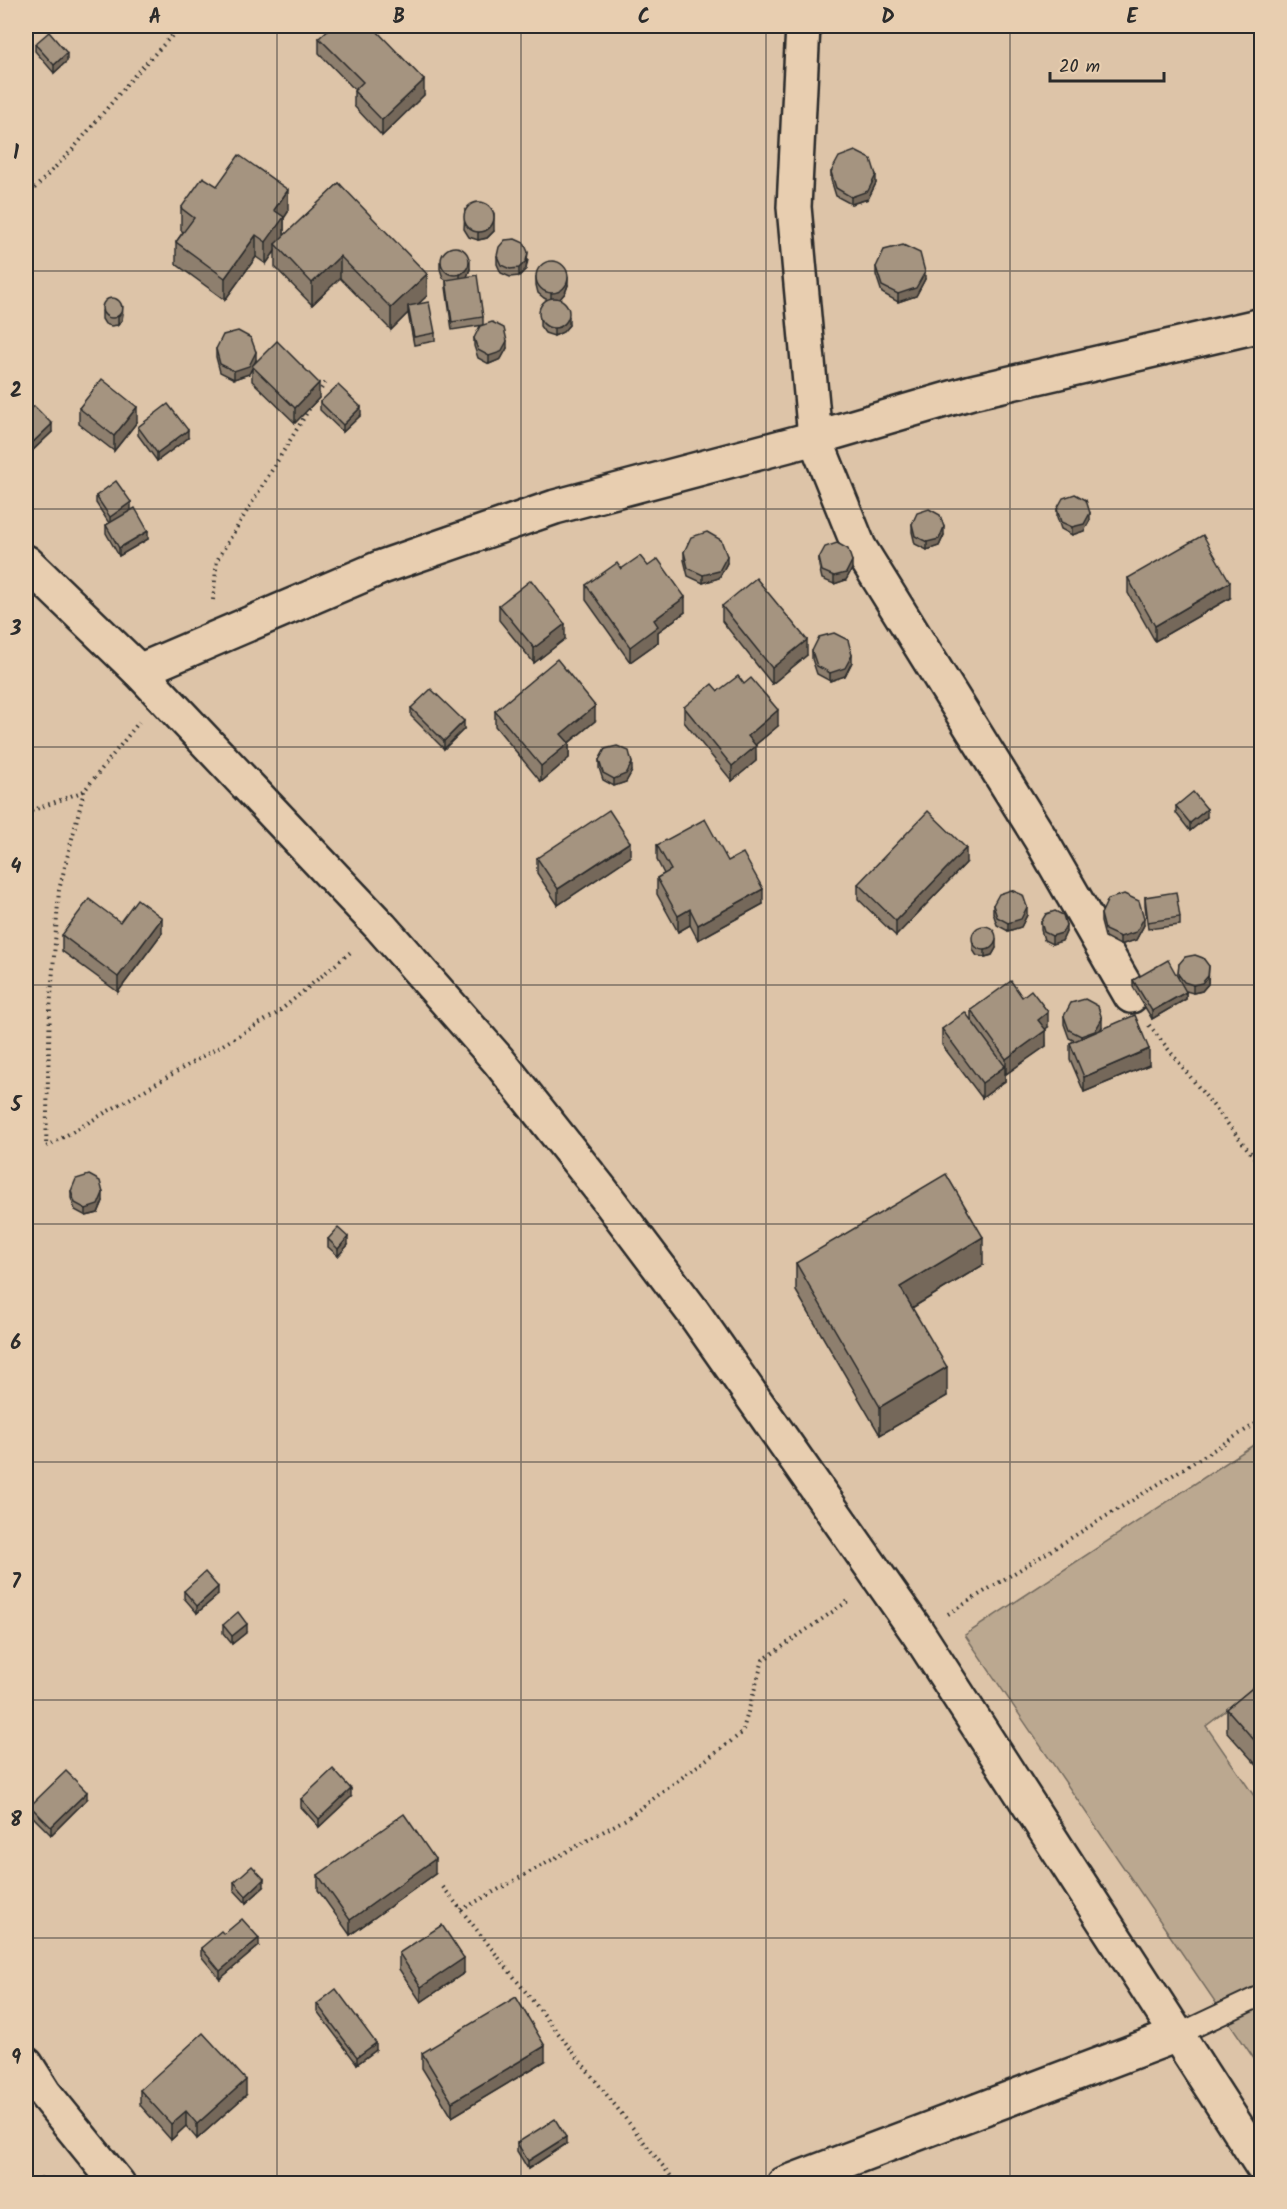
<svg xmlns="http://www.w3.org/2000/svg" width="1287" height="2209" viewBox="0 0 1287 2209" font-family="Kalam,sans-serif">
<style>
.green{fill:#bba890;stroke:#736a5e;stroke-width:1.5}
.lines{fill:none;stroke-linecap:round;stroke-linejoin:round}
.lane-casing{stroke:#2b2b2b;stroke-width:24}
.street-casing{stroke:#2b2b2b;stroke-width:38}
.path{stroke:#2b2b2b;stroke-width:4;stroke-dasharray:1.5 4.5;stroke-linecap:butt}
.lane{stroke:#e8ceb0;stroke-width:20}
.street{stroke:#e8ceb0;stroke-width:33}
.wall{fill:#8e7f6e;stroke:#2b2b2b;stroke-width:1.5}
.shaded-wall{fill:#74685a;stroke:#2b2b2b;stroke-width:1.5}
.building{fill:#a59480;stroke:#2b2b2b;stroke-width:1.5}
.grid{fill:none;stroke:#2b2b2b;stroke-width:1.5;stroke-opacity:0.55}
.neatline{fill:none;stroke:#2b2b2b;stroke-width:2}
.grid-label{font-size:20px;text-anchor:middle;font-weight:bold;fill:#2b2b2b}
</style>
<rect width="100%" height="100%" fill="#ddc4a8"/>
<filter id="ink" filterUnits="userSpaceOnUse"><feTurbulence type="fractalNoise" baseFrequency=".0167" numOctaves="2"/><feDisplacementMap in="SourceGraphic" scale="12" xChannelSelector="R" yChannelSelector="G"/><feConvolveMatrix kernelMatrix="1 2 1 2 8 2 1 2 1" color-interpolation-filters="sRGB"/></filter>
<g filter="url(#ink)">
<polygon class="green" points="1261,1440 1261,1684 1206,1726 1261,1806 1261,2069 965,1635"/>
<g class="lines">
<defs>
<polyline id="lane" points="1177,2035 1262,1995"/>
<g id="street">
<polyline points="803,26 794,207 815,438 859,547 1040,838 1131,996"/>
<polyline points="26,562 139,671 381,927 498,1060 601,1190 693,1312 918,1633 1262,2166"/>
<polyline points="139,671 382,567 555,507 815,438 972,392 1262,325"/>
<polyline points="26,2064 45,2094 118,2184"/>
<polyline points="784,2184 1177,2035"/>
</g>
</defs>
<use href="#lane" class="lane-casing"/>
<use href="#street" class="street-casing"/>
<g class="path">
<polyline points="26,197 73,149 134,76 181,26"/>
<polyline points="318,394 325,383"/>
<polyline points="213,600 217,560 311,406"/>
<polyline points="84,791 59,890 50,1009 46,1147 276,1014 353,950"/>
<polyline points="26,813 84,791 139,722"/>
<polyline points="1149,1025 1262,1167"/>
<polyline points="948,1614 1262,1420"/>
<polyline points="443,1887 677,2184"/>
<polyline points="461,1910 626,1819 742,1733 763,1660 851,1599"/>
</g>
<use href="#lane" class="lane"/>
<use href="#street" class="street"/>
</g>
<g class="wall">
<polygon points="319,38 424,95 382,136 354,106 354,91 355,90 319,53"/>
<polygon points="35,44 67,61 54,73 35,51"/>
<polygon points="831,172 876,183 868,199 851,204 836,196 831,180"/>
<polygon points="339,183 427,296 417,305 435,333 435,341 414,345 408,313 391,330 340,278 312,305 275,267 275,251 266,264 256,257 225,300 176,264 176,242 183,232 181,230 181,208 217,186 288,212 284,218 284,236"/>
<polygon points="465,211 494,231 487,238 478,240 469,237 464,229"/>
<polygon points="497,256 528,260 526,269 519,276 510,277 501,273 497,264"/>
<polygon points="440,262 470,269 467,276 483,317 483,325 452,330 446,287 446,280 443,278 440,269"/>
<polygon points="876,267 925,279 916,296 898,302 882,293 876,275"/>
<polygon points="536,277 568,285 565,293 559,299 569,325 563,332 554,336 545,333 540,326 540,308 548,300 544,298 538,293 536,285"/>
<polygon points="102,311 123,314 122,320 118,325 111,326 105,324 102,319"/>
<polygon points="474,338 507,348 501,359 489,364 478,358 474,346"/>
<polygon points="216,349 256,360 254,364 319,398 295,423 252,381 252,368 249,374 234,379 220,372 216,357"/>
<polygon points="320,402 361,415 343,432 320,410"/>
<polygon points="79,408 137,422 114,451 79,424"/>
<polygon points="26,415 52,432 30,453 26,449"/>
<polygon points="138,427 188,438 157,461 138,435"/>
<polygon points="96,496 131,510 148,539 119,556 106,533 106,525 109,523 96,503"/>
<polygon points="1057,509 1090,520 1084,531 1072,535 1061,529 1057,517"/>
<polygon points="912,524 944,535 939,546 927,550 915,544 912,532"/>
<polygon points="684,552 727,563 719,578 703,583 688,576 684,560"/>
<polygon points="819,558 852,569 846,580 834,584 822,579 819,566"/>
<polygon points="648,566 685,612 658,632 658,642 630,662 586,600 586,585 621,569"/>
<polygon points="1128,578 1230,598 1155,641 1128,593"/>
<polygon points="499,605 565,639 534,663 499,620"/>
<polygon points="722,606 807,655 772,684 722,621"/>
<polygon points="812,651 852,662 845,676 830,681 817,674 812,659"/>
<polygon points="684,707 778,726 755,745 756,761 732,781 684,722"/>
<polygon points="411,708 464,729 444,749 411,716"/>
<polygon points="495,711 595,721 569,743 569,758 541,782 495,726"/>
<polygon points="599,760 632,771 626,782 614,786 603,780 599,768"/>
<polygon points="1176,806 1207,817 1190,831 1176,813"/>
<polygon points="657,845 728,861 763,904 698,940 690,925 678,932 657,894 657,878 664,874 657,860"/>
<polygon points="630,857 558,905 537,873 537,858"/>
<polygon points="966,863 896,936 858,899 858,884"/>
<polygon points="1145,897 1180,917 1180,925 1148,929 1145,905"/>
<polygon points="993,905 1027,915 1021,927 1008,931 997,925 993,913"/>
<polygon points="1101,914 1144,925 1136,940 1120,945 1105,937 1101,922"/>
<polygon points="120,922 162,933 118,992 62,951 62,935"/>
<polygon points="1041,922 1066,932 1062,941 1052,944 1044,940 1041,930"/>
<polygon points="973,943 996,948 992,955 985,957 977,956 973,950"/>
<polygon points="1179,964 1209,966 1208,984 1202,991 1193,993 1186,991 1186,999 1152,1019 1133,987 1133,980 1178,977"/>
<polygon points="971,1010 1048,1027 1045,1029 1046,1046 1006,1074 1005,1073 1005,1081 982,1098 942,1045 942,1029 971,1021"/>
<polygon points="1064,1016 1102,1027 1100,1030 1149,1065 1084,1092 1070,1059 1070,1043 1075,1041 1069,1038 1064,1024"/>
<polygon points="71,1191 103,1201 98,1213 86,1216 75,1210 71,1198"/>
<polygon points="328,1239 348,1245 338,1256 328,1247"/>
<polygon points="796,1263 983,1265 912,1308 947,1396 880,1435 796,1291"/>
<polygon points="184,1591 218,1595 197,1613 184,1598"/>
<polygon points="223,1625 247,1632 232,1644 223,1633"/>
<polygon points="1262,1680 1262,1771 1227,1732 1227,1709"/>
<polygon points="351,1797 319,1827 301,1807 301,1799"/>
<polygon points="87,1799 51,1835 30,1814 30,1806"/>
<polygon points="435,1874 350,1935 318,1890 318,1875"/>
<polygon points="234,1882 264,1887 246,1903 234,1890"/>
<polygon points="224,1934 259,1946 220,1979 201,1956 201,1948"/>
<polygon points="399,1953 464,1973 421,2002 399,1969"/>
<polygon points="317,2004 376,2050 357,2064 317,2011"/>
<polygon points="422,2053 545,2061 452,2117 422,2068"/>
<polygon points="140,2090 246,2095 197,2139 186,2126 171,2140 140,2105"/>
<polygon points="517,2143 566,2144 528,2169 517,2151"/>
</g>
<g class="shaded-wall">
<polygon points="67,53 67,61 54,73 54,65"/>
<polygon points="424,80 424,95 382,136 382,120"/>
<polygon points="876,175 876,183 868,199 851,204 851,197"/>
<polygon points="288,190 288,212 284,218 284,239 275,244 275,251 266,264 266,242 274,210"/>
<polygon points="494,214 494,231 487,238 478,240 478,233"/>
<polygon points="256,235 256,257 225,300 225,278"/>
<polygon points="528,252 526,269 519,276 519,268"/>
<polygon points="340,256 340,278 312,305 312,283"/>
<polygon points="470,261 470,269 467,277 460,283 460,275"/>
<polygon points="925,272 925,279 916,296 898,302 898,294"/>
<polygon points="427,274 427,296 409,312 408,306 408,313 391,330 391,308"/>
<polygon points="568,277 568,285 565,293 560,299 551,301 551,293"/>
<polygon points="123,306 122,320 118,325 118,317"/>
<polygon points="569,317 569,325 563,332 554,336 554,328"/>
<polygon points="507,341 507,348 501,359 489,364 489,356"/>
<polygon points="256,352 256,360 249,374 234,379 234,371"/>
<polygon points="319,383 319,398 295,423 295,408"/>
<polygon points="137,407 137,422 114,451 114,436"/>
<polygon points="361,407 361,415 343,432 343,425"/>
<polygon points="52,424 52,432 30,453 30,445"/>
<polygon points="188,430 188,438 157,461 157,453"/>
<polygon points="131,502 131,510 110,525 110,517"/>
<polygon points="1090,513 1090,520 1084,531 1072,535 1072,527"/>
<polygon points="944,527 944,535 939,546 927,550 927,542"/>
<polygon points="148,531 148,539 119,556 119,548"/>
<polygon points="727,556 727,563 719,578 703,583 703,575"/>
<polygon points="852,561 852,569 846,580 834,584 834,576"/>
<polygon points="1230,582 1230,598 1155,641 1155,626"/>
<polygon points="685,597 685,612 658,632 658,642 630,662 630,647 654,620"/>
<polygon points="565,624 565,639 534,663 534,648"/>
<polygon points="807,640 807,655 772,684 772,668"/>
<polygon points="852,655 852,662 845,676 830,681 830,673"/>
<polygon points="595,706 595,721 561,749 561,734"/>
<polygon points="778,710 778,726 748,751 748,736"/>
<polygon points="464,721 464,729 444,749 444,741"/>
<polygon points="569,743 569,758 541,782 541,766"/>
<polygon points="756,746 756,761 732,781 732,766"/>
<polygon points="632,763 632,771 626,782 614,786 614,779"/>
<polygon points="1207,809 1207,817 1190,831 1190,823"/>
<polygon points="630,842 630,857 558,905 558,889"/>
<polygon points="966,848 966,863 896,936 896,921"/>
<polygon points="763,889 763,904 698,940 698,925"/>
<polygon points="1027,907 1027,915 1021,927 1008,931 1008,923"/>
<polygon points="690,909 690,925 678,932 678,916"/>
<polygon points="162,918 162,933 118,992 118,977"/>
<polygon points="1144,918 1144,925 1136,940 1120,945 1120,937"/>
<polygon points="1066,925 1066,932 1062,941 1052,944 1052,936"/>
<polygon points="996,940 996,948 992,955 985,957 985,950"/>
<polygon points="1208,976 1208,984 1202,991 1193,993 1193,985"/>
<polygon points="1186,992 1186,999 1152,1019 1152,1011"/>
<polygon points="1048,1012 1048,1027 1038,1035 1038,1020"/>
<polygon points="1102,1019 1102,1027 1095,1039 1081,1044 1081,1036"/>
<polygon points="1046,1030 1046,1046 1006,1074 1006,1059"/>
<polygon points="1149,1049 1149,1065 1084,1092 1084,1077"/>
<polygon points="1005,1066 1005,1081 982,1098 982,1083"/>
<polygon points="103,1193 103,1201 98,1213 86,1216 86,1209"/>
<polygon points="348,1237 348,1245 338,1256 338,1249"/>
<polygon points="983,1237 983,1265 900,1315 900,1287"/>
<polygon points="947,1367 947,1396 880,1435 880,1407"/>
<polygon points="218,1587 218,1595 197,1613 197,1606"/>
<polygon points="247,1624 247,1632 232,1644 232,1636"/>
<polygon points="351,1789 351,1797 319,1827 319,1819"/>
<polygon points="87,1792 87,1799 51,1835 51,1827"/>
<polygon points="435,1859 435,1874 350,1935 350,1920"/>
<polygon points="264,1879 264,1887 246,1903 246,1896"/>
<polygon points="259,1938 259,1946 220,1979 220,1971"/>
<polygon points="464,1958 464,1973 421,2002 421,1987"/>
<polygon points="376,2043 376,2050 357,2064 357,2057"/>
<polygon points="545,2046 545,2061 452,2117 452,2102"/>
<polygon points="246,2080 246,2095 197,2139 197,2124"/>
<polygon points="186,2111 186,2126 171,2140 171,2124"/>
<polygon points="566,2137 566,2144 528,2169 528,2161"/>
</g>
<g class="building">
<polygon points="332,26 372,26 424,80 382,120 354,91 363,82 319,38"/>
<polygon points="49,32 67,53 54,65 35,44"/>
<polygon points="855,151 871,159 876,175 868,191 851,197 836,188 831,172 839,157"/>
<polygon points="239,155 288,190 274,210 284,217 266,242 256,235 225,278 176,242 194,218 181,208 203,177 217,186"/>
<polygon points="339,183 427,274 391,308 340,256 312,283 275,244"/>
<circle cx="479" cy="217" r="15"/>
<polygon points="515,239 524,243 528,252 526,261 519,268 510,269 501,265 497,256 499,247 505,240"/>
<polygon points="903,245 920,253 925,272 916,288 898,294 882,286 876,267 884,250"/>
<circle cx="455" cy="261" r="14"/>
<circle cx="552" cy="277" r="16"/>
<polygon points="477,275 483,317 452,322 446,280"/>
<circle cx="112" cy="308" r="10"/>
<circle cx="554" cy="313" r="15"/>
<polygon points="429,302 435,333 414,337 408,306"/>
<polygon points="492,322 504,328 507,341 501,352 489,356 478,350 474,338 480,326"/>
<polygon points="238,331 251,338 256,352 249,366 234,371 220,364 216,349 223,335"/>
<polygon points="277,341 319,383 295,408 252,366"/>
<polygon points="102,379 137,407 114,436 79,408"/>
<polygon points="338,385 361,407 343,425 320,402"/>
<polygon points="168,404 188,430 157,453 138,427"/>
<polygon points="34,406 52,424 30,445 26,441 26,415"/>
<polygon points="116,481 131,502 110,517 96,496"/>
<polygon points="1075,494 1086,500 1090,513 1084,524 1072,527 1061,522 1057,509 1063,498"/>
<polygon points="135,508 148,531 119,548 106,525"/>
<polygon points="929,509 940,515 944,527 939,539 927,542 915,536 912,524 917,513"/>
<polygon points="707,532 721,540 727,556 719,571 703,575 688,568 684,552 691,537"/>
<polygon points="1203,535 1230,582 1155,626 1128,578"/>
<polygon points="837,543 848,549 852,561 846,573 834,576 822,571 819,558 825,547"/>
<polygon points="640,556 648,566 658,559 685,597 654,620 658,626 630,647 586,585 617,563 621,569"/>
<polygon points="756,578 807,640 772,668 722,606"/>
<polygon points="531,580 565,624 534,648 499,605"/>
<polygon points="834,633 848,640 852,655 845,668 830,673 817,666 812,651 819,637"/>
<polygon points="557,659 595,706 561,734 569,743 541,766 495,711"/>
<polygon points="738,676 744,684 751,678 778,710 748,736 756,746 732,766 684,707 712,684 718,691"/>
<polygon points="431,689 464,721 444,741 411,708"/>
<polygon points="617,746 629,751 632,763 626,774 614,779 603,773 599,760 605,749"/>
<polygon points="1193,792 1207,809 1190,823 1176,806"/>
<polygon points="609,810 630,842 558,889 537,858"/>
<polygon points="928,811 966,848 896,921 858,884"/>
<polygon points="705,819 728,861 743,853 763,889 698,925 690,909 678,916 657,878 671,870 657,845"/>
<polygon points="1011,890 1023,895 1027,907 1021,919 1008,923 997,917 993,905 999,894"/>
<polygon points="1176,892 1180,917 1148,922 1145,897"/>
<polygon points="1124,894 1139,901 1144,918 1136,932 1120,937 1105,930 1101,914 1108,899"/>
<polygon points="89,899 120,922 137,899 162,918 118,977 62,935"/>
<polygon points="1055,911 1063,915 1066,925 1062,933 1052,936 1044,932 1041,922 1046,914"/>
<circle cx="984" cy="938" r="12"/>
<polygon points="1195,955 1203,958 1209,966 1208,976 1202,983 1193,985 1184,982 1178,974 1179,964 1185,957"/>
<polygon points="1168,960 1186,992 1152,1011 1133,980"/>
<polygon points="1011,981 1022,997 1031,990 1048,1012 1038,1020 1046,1030 1006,1059 971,1010"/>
<polygon points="1085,999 1098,1006 1102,1019 1095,1031 1081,1036 1069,1030 1064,1016 1071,1003"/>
<polygon points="965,1012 1005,1066 982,1083 942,1029"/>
<polygon points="1135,1015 1149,1049 1084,1077 1070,1043"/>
<polygon points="946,1174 983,1237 900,1287 947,1367 880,1407 796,1263"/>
<polygon points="89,1175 100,1181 103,1193 98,1205 86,1209 75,1203 71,1191 76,1179"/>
<polygon points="338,1228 348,1237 338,1249 328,1239"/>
<polygon points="205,1572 218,1587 197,1606 184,1591"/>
<polygon points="238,1612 247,1624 232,1636 223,1625"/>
<polygon points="1262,1680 1262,1749 1227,1709"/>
<polygon points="333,1769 351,1789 319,1819 301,1799"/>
<polygon points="66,1771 87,1792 51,1827 30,1806"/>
<polygon points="404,1814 435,1859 350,1920 318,1875"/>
<polygon points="252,1866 264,1879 246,1896 234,1882"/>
<polygon points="242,1919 259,1938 220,1971 201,1948 221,1931 224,1934"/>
<polygon points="442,1925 464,1958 421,1987 399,1953"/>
<polygon points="336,1989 376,2043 357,2057 317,2004"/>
<polygon points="516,1997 545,2046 452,2102 422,2053"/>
<polygon points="203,2033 246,2080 197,2124 186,2111 171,2124 140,2090"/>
<polygon points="555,2119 566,2137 528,2161 517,2143"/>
<polygon points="26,2176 32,2184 26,2184"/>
<polygon points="41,2177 47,2184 33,2184"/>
</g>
</g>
<path class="grid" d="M277 26V2184M521 26V2184M766 26V2184M1010 26V2184M26 271H1262M26 509H1262M26 747H1262M26 985H1262M26 1224H1262M26 1462H1262M26 1700H1262M26 1938H1262"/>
<rect width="1287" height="2209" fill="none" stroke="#e8ceb0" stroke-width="66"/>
<path d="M1050 72v9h114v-9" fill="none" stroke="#2b2b2b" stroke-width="3"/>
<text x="1059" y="72" font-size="18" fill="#2b2b2b" stroke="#e8ceb0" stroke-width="4.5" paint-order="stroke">20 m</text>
<rect x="33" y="33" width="1221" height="2143" class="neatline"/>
<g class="grid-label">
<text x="155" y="23">A</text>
<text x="399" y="23">B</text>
<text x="644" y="23">C</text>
<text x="888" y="23">D</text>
<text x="1132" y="23">E</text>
<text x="16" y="159">1</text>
<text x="16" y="397">2</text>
<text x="16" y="635">3</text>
<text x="16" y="873">4</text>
<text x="16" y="1111">5</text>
<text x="16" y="1349">6</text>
<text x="16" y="1588">7</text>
<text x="16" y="1826">8</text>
<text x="16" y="2064">9</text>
</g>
</svg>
